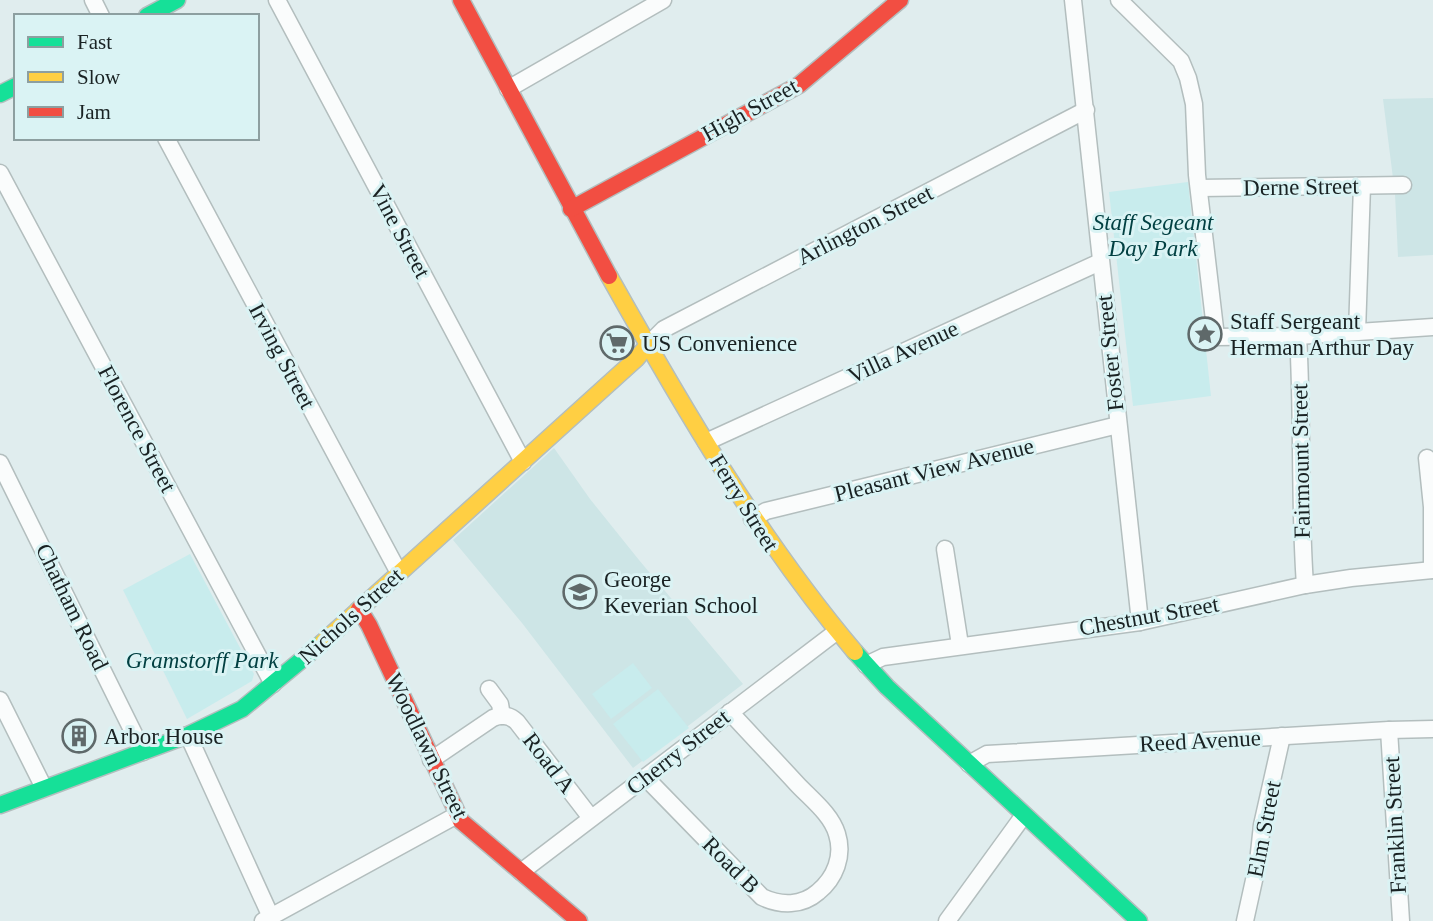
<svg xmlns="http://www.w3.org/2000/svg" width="1433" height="921" viewBox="0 0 1433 921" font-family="Georgia,serif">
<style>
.built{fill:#cde5e6}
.green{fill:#c8eced}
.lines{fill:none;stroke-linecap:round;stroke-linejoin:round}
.street-casing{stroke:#b3bebe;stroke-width:19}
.fast-casing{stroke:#b3bebe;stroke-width:19}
.slow-casing{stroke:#b3bebe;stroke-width:19}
.jam-casing{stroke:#b3bebe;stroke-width:19}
.street{stroke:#fafcfc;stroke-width:16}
.fast{stroke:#16e098;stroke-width:16}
.slow{stroke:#ffcf43;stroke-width:16}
.jam{stroke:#f24e42;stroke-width:16}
.labels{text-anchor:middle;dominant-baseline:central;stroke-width:6;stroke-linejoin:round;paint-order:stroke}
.street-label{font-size:23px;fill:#192223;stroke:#daf3f4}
.park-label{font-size:23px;font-style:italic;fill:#024042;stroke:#daf3f4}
.poi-label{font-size:23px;fill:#192223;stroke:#daf3f4;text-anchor:start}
</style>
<rect width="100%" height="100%" fill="#e0edee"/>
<g class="built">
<polygon points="1433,98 1433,255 1398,257 1395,194 1383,99"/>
<polygon points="554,448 590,499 639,560 743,684 633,768 522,623 453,540"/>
</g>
<g class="green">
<polygon points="1188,182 1211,396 1133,406 1109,192"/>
<polygon points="190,554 254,674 252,681 187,719 123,590"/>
<polygon points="633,663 652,688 611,719 592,694"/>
<polygon points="658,689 689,728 643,762 613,724"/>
</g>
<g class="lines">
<defs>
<g id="street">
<polyline points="93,0 101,16"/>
<polyline points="277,0 523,462"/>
<polyline points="1073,0 1140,622"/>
<polyline points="1119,0 1181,61 1188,78 1194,104 1197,175 1216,337 1298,336 1433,327"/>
<polyline points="508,89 663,0"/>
<polyline points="166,138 399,573"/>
<polyline points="0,173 273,684"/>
<polyline points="1199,188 1403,185"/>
<polyline points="1357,332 1362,186"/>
<path d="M1298 336C1303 419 1299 502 1305 585"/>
<polyline points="648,345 664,329 1086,110"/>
<polyline points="706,442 1100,262"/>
<polyline points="1427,458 1432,507 1432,570"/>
<polyline points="0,463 143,752"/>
<polyline points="752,519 766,511 1118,425"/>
<polyline points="945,549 960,645"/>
<polyline points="866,665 883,657 1140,622 1305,585 1351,578 1433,570"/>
<polyline points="489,689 500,704 502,716"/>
<polyline points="0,700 44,788"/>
<polyline points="1389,730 1401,921"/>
<polyline points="188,735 271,917"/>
<path d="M431 760 493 718C502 714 510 715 517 722L591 818"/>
<polyline points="969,764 987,754 1389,730 1433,729"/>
<path d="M646 778 762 897C781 906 802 906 818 892 835 878 844 856 837 834 831 814 811 799 797 784 775 760 752 736 730 712"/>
<polyline points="521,872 836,632"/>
<polyline points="263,921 457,815"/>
<polyline points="947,921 1024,815"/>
<polyline points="1245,921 1258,862 1262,825 1282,736"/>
</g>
<g id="fast">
<polyline points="147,16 177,0"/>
<polyline points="0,94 16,86"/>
<polyline points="855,652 887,687 1139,921"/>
<polyline points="0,805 188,735 242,709 322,643"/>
</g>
<g id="slow">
<path d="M609 276C682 406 758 537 855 652"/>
<polyline points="322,643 636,359 648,345"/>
</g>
<g id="jam">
<polyline points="461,0 609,276"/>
<polyline points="571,209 799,85 900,0"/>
<polyline points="359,609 369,625 461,821 579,921"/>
</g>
</defs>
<use href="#street" class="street-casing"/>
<use href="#fast" class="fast-casing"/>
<use href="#slow" class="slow-casing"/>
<use href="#jam" class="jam-casing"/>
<use href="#street" class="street"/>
<use href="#fast" class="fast"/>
<use href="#slow" class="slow"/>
<use href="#jam" class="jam"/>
</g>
<defs>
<symbol id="sight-ring" viewBox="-11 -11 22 22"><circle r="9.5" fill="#daf3f4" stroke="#5f696a" stroke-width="1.5"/><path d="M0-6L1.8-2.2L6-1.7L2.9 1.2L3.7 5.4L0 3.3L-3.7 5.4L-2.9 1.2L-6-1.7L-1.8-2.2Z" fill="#5f696a"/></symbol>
<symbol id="supermarket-ring" viewBox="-11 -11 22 22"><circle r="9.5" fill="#daf3f4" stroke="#5f696a" stroke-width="1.5"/><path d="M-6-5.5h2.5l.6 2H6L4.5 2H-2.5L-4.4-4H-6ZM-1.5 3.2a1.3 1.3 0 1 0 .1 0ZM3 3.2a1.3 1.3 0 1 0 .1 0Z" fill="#5f696a"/></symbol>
<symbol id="school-ring" viewBox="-11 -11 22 22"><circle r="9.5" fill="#daf3f4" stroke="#5f696a" stroke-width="1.5"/><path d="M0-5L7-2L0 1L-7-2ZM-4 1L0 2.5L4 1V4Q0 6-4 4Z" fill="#5f696a"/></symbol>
<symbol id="building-ring" viewBox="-11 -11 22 22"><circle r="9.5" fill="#daf3f4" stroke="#5f696a" stroke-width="1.5"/><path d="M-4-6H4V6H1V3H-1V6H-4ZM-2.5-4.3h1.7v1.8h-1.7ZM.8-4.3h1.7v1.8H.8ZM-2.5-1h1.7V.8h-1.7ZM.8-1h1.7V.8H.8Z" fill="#5f696a"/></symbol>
</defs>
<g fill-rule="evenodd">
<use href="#sight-ring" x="1186" y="315" width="38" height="38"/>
<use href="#supermarket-ring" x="598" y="324" width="38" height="38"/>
<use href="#school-ring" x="561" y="573" width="38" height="38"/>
<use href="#building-ring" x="60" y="717" width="38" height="38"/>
</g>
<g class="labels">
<g class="street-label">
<text transform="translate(750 110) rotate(-29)">High Street</text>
<text transform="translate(1301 187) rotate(-1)">Derne Street</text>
<text transform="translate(865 225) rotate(-27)">Arlington Street</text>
<text transform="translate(400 231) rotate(62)">Vine Street</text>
<text transform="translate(903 352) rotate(-25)">Villa Avenue</text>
<text transform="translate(1110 353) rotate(-96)">Foster Street</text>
<text transform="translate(282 356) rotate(62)">Irving Street</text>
<text transform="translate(137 429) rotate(62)">Florence Street</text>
<text transform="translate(1301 461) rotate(-91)">Fairmount Street</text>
<text transform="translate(934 470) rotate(-14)">Pleasant View Avenue</text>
<text transform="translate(744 503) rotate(58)">Ferry Street</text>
<text transform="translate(72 607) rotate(64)">Chatham Road</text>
<text transform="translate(351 616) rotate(-42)">Nichols Street</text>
<text transform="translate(1149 616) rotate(-10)">Chestnut Street</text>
<text transform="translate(1200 741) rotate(-3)">Reed Avenue</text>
<text transform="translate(427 746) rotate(64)">Woodlawn Street</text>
<text transform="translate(678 752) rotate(-38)">Cherry Street</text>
<text transform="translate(549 763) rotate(52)">Road A</text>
<text transform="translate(1395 825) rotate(-93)">Franklin Street</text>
<text transform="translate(1264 829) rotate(-79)">Elm Street</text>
<text transform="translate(731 865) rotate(45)">Road B</text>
</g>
<g class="park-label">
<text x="1153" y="222">Staff Segeant<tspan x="1153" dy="26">Day Park</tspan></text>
<text x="202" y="660">Gramstorff Park</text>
</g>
<g class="poi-label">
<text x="1230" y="321">Staff Sergeant<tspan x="1230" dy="26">Herman Arthur Day</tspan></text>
<text x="642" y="343">US Convenience</text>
<text x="604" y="579">George<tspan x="604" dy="26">Keverian School</tspan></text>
<text x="104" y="736">Arbor House</text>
</g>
</g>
<rect x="14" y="14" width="245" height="126" fill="#daf3f4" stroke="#8d9fa0" stroke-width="2"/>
<rect x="28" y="37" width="35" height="10" fill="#16e098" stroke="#8d9fa0" stroke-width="2"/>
<text x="77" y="49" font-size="21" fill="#192223">Fast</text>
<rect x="28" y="72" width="35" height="10" fill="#ffcf43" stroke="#8d9fa0" stroke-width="2"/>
<text x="77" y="84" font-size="21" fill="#192223">Slow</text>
<rect x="28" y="107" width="35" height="10" fill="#f24e42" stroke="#8d9fa0" stroke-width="2"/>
<text x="77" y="119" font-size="21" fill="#192223">Jam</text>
</svg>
